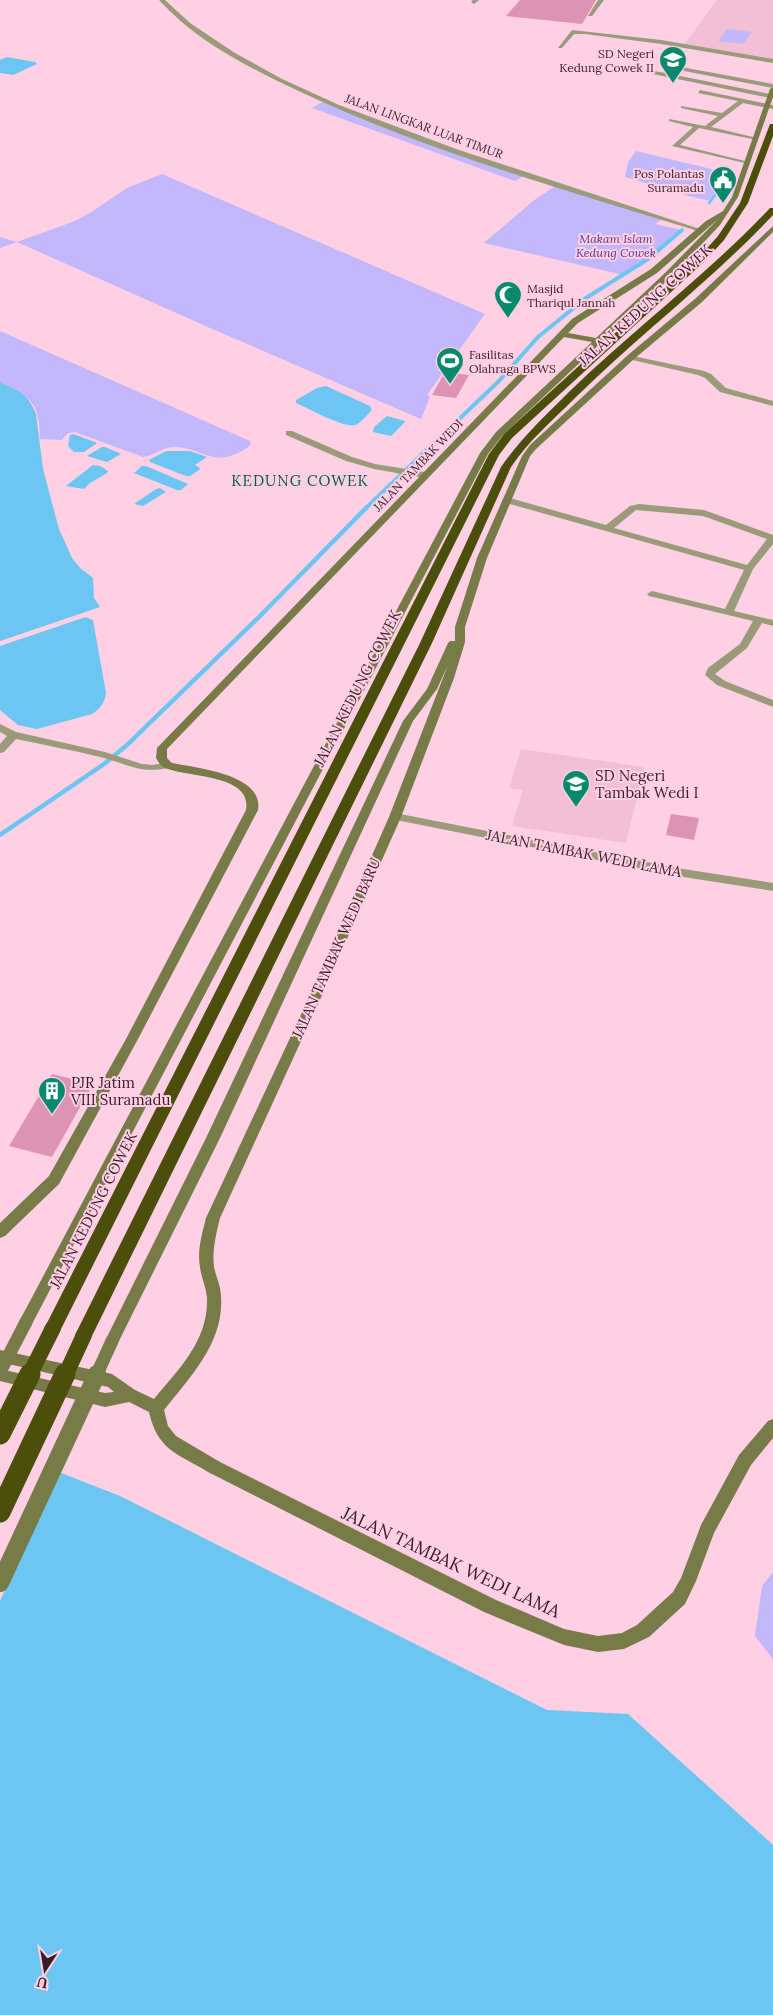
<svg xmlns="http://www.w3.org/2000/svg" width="773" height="2015" viewBox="0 0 773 2015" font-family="Lora,serif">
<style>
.built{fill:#f3bfd5}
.green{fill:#c2b7fb}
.water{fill:#6dc6f1}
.pier{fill:#ffcfe3}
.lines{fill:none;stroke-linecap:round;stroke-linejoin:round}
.stream-far2{stroke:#6dc6f1;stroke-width:2.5}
.stream-far1{stroke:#6dc6f1;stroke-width:4}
.stream{stroke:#6dc6f1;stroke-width:4.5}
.building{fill:#dd93b4}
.street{fill:#999b7a;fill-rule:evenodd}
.secondary{fill:#777b48;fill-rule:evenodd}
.highway{fill:#4c4e0b;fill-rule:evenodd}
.secondary-bridge-far1{stroke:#777b48;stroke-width:13}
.secondary-bridge{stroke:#777b48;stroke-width:18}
.highway-bridge-far1{stroke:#4c4e0b;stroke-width:16}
.highway-bridge{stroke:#4c4e0b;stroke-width:21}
.labels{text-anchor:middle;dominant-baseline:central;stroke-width:4;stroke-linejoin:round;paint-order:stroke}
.far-poi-label{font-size:12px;fill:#391c2a;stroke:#ffcfe3;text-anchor:end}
.far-street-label{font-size:12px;fill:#391c2a;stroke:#ffcfe3}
.far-park-label{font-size:12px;font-style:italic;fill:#50398f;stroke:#ffcfe3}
.street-label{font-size:15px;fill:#391c2a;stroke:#ffcfe3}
.far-quarter-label{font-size:15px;letter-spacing:1px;fill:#065b48;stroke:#ffcfe3}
.poi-label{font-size:15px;fill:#391c2a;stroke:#ffcfe3;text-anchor:start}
.near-street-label{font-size:18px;fill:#391c2a;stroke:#ffcfe3}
</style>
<rect width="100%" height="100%" fill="#ffcfe3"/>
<g class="built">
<polygon points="717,0 773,0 773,61 683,46"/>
<polygon points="521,749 644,767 626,843 512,826 523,790 509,788"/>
</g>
<g class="green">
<polygon points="727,29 752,32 743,44 718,41"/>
<polygon points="324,101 352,113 527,174 515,181 312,108"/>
<polygon points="636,151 728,173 730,177 711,201 689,196 625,177 628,162"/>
<polygon points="162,174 485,314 427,395 430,397 421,419 210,328 17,242 0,248 0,237 17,242 75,221 90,213 127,188"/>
<polygon points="558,184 664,218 655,224 682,230 648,259 624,275 484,243 533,201"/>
<path d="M0 331 250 441 251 444C247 449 243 450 238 453 210 466 199 446 173 447 162 447 154 456 143 457L75 432 68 433 62 440 40 439C40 403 30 395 0 382Z"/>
<polygon points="773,1572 773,1659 755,1636 762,1586"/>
</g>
<g class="water">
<polygon points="7,57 35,62 37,64 13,75 0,73 0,60"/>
<path d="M0 382C20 392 27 392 36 414L43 469 59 529 72 558 80 568 93 578 94 598 100 607 0 641Z"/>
<path d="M326 386 370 406 372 410C367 415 361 423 355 425 343 428 308 408 296 403V400L317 388Z"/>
<polygon points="387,416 405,421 404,423 391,436 373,432 374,427"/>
<polygon points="73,434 76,435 97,443 84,452 74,452 68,446 70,435"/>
<polygon points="102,447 105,447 121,454 107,462 87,456"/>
<polygon points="166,451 190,451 207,457 195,465 200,468 199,470 190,476 186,476 150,462 149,460"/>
<polygon points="93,465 100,466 108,471 107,473 90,483 84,489 66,486"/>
<polygon points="142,466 146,466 188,484 181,490 177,490 134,473"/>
<polygon points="160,488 166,492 143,506 134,504 156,489"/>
<path d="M86 617 93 620 106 693C105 702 100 709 92 714L37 729 18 725 0 710V646Z"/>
<polygon points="0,1449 120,1496 547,1710 628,1714 773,1845 773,2015 0,2015"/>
</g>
<polygon class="pier" points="0,1447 61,1470 0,1601"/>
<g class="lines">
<polyline class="stream-far2" points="709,203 730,177"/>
<polyline class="stream-far1" points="365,509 499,381 538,337 586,298 648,259 682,230"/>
<polyline class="stream" points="0,835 104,764 127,745 259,617 366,508"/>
</g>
<g class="building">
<polygon points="520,0 596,0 582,24 506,16"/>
<polygon points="445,372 469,375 456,398 432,395"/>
<polygon points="671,814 699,818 694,840 666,835"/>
<polygon points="52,1074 93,1084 52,1157 9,1146"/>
</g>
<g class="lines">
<g class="street">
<path d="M159 0H165L190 23 235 53 282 79 339 105 456 149 703 230 698 231C560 188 418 149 288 86 242 64 194 39 159 0Z"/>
<polygon points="473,0 479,0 474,4 471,2"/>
<polygon points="598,0 604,0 592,16 588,16"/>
<polygon points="572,30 661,40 773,59 773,63 661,44 585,34 574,34 562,48 558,48"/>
<polygon points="681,67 773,84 773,88 679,70"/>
<polygon points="655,71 770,94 773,96 770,98 653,74"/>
<polygon points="700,90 773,105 773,109 743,103 711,127 757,138 757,140 699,128 680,145 749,162 749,164 672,146 693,127 669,121 669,119 705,126 718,116 681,108 681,106 722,113 738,101 698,93"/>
<polygon points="628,355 704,371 711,374 726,388 773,401 773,406 720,392 705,378 698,375 628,359"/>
<polygon points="286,431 292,431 352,457 375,464 425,472 429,475 425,478 374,469 346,461 286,435"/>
<path d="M506 497 606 525 630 506 639 504 704 510 773 535V544L753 569 734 611 773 620V626L762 623 747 648 715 674 725 681 773 700V707L717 685 705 675 708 668 740 644 753 621 649 596 647 594 652 591 725 609 744 570 503 502 502 500ZM636 510 703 516 767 539 747 565 614 528Z"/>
<path d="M0 724 16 732 105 752 142 764 153 765 168 762 173 765 172 767C140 775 129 764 100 757 72 750 44 745 16 739L4 752 0 753V744L7 736 0 732Z"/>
<polygon points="395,813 677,868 773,883 773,891 677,876 391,819 389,817 391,815"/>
</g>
<g class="secondary">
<path d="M773 87V97L738 197 720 225 672 276 502 436 488 454 31 1326 26 1328 21 1326 19 1322 21 1318 480 453 496 432 592 342 564 337 167 749V758L172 763C196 768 264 774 258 810L138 1039 59 1184 5 1236 0 1238V1223L49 1176 126 1039 246 810C253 773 184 778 163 767 160 765 158 761 156 758L157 748 572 319 651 269 706 221 723 211 732 197 770 89ZM718 219 666 272 596 338 568 333 578 323 657 273Z"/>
<path d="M773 226V232L702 302 634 359 536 449 530 456 487 558 465 627V642L454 678 401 817 323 993 220 1218C216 1234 212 1251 214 1267 216 1277 221 1286 221 1297 224 1342 191 1376 164 1410L168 1426 176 1436 220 1462 496 1600 564 1629 598 1636 622 1633 637 1625 673 1592 681 1578 701 1525 739 1455 768 1421 773 1419V1438L751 1465 714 1533 696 1581 685 1604 649 1637 624 1649 598 1652 564 1645 484 1612 208 1472C177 1453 158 1451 149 1412L129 1402 105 1407 0 1381V1369L105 1393 114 1392 108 1387 0 1362V1350L112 1374 135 1390 154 1399C179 1369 209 1340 207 1297 206 1287 201 1277 200 1267 197 1251 202 1234 206 1218L311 993 389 817 448 665 437 689 413 721 220 1138 117 1345 112 1347 107 1345 105 1341 206 1138 403 721 427 689 448 643 450 641H455V627L477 558 522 456 530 445 628 355 696 298Z"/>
</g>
<g class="highway">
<polygon points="770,124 773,124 773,136 748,203 724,240 706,260 512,438 499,455 59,1333 53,1335 47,1333 44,1328 47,1323 489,454 504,434 700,256 718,236 740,203"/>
<path d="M770 208H773V215C712 280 639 335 575 398 553 420 529 440 511 467L432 643 90 1340 84 1343 78 1340 75 1335 420 643 501 467C521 438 545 416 570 391 635 328 708 274 770 208Z"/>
</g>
<g class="secondary-bridge-far1">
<polyline points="0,1372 26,1322"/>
<polyline points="96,1376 112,1341"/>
</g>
<polyline class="secondary-bridge" points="0,1583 97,1374"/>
<g class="highway-bridge-far1">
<polyline points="29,1376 53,1328"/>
<polyline points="65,1376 84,1335"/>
</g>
<g class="highway-bridge">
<polyline points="0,1434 30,1374"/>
<polyline points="0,1512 65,1374"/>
</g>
</g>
<defs>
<symbol id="school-pin" viewBox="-11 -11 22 30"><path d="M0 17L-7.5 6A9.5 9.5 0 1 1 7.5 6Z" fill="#07896d" stroke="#ffcfe3"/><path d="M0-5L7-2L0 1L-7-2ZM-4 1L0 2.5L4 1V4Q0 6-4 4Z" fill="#fff"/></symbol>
<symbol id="civic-pin" viewBox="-11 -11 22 30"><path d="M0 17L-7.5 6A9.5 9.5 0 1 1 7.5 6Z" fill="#07896d" stroke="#ffcfe3"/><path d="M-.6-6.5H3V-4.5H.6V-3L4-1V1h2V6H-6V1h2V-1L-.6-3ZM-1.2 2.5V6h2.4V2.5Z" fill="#fff"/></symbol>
<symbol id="mosque-pin" viewBox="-11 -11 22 30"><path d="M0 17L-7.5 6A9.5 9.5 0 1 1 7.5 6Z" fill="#07896d" stroke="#ffcfe3"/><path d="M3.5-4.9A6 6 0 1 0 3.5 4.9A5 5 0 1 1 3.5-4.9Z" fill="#fff"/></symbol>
<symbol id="stadium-pin" viewBox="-11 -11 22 30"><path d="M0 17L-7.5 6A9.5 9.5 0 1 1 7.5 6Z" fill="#07896d" stroke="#ffcfe3"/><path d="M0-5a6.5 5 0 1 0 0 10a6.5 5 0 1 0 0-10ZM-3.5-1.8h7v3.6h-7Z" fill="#fff"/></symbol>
<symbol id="building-pin" viewBox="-11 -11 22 30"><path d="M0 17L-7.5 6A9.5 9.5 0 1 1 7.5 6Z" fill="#07896d" stroke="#ffcfe3"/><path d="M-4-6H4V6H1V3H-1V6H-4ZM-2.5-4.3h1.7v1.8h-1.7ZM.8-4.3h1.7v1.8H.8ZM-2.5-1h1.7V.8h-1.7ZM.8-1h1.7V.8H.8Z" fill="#fff"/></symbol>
</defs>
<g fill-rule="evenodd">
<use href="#school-pin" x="657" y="44" width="32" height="43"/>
<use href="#civic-pin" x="707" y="164" width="32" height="43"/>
<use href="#mosque-pin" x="492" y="279" width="32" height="43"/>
<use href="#stadium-pin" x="434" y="345" width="32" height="43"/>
<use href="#school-pin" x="560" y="768" width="32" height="43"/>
<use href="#building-pin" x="36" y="1075" width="32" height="43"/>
</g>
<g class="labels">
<g class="far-poi-label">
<text x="654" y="53">SD Negeri<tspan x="654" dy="14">Kedung Cowek II</tspan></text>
<text x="704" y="173">Pos Polantas<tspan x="704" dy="14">Suramadu</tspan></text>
<text x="527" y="288" text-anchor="start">Masjid<tspan x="527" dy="14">Thariqul Jannah</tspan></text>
<text x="469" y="354" text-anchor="start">Fasilitas<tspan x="469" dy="14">Olahraga BPWS</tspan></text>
</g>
<g class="far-street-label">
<text transform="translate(424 126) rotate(20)">JALAN LINGKAR LUAR TIMUR</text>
<text transform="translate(418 465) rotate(-46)">JALAN TAMBAK WEDI</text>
</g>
<g class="far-park-label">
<text x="616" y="238">Makam Islam<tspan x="616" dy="14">Kedung Cowek</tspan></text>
</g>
<g class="street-label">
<text transform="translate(645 305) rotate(-42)">JALAN KEDUNG COWEK</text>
<text transform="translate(357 688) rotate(-63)">JALAN KEDUNG COWEK</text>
<text transform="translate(584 853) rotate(11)">JALAN TAMBAK WEDI LAMA</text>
<text transform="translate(336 948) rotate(-66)">JALAN TAMBAK WEDI BARU</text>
<text transform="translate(93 1210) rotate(-63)">JALAN KEDUNG COWEK</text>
</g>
<g class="far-quarter-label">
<text x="300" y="480">KEDUNG COWEK</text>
</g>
<g class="poi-label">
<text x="595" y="775">SD Negeri<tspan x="595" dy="17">Tambak Wedi I</tspan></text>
<text x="71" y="1082">PJR Jatim<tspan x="71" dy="17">VIII Suramadu</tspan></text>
</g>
<g class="near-street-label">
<text transform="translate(451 1562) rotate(25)">JALAN TAMBAK WEDI LAMA</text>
</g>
</g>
<g transform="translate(45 1970) rotate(192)" stroke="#ffcfe3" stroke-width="4" paint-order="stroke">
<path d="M0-4L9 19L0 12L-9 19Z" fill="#391c2a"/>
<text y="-8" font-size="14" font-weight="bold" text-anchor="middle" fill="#391c2a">U</text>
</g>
</svg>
